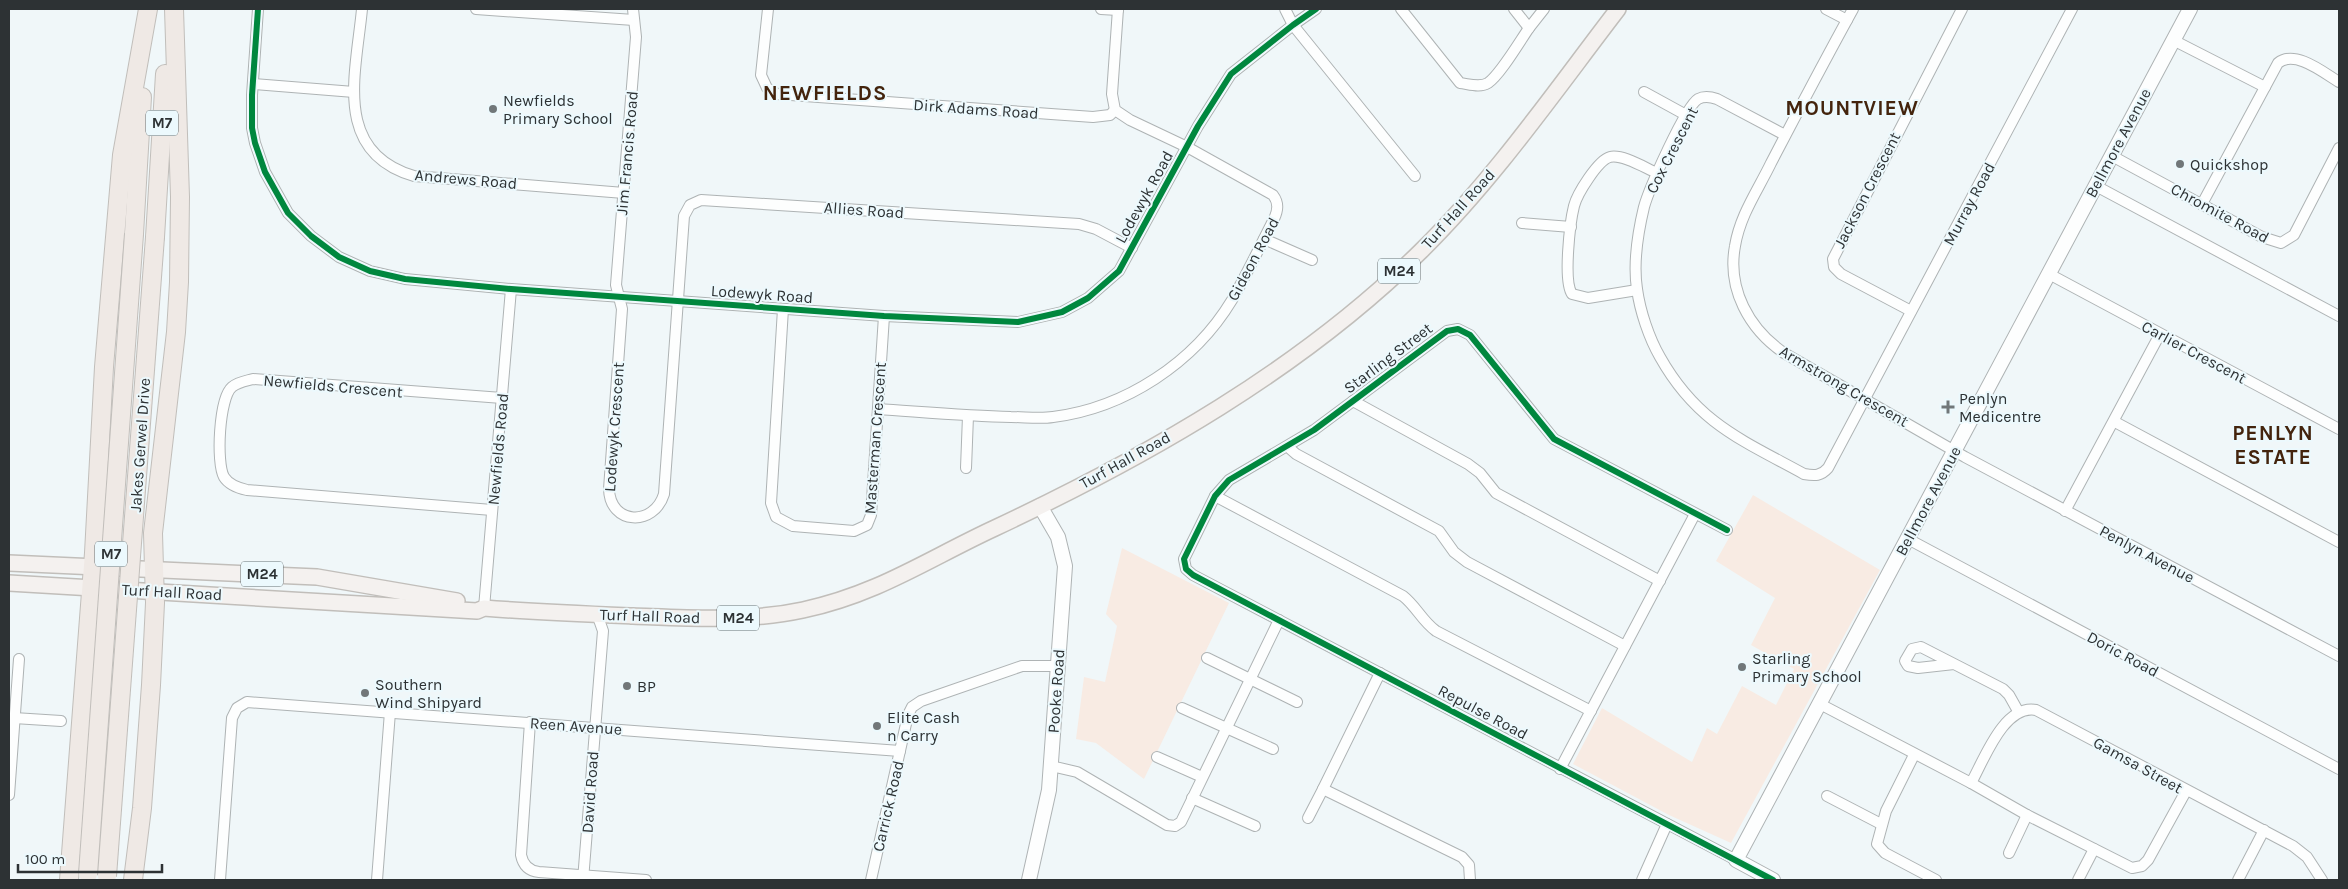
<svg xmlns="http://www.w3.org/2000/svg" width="2348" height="889" viewBox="0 0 2348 889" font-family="Karla,sans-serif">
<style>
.green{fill:#f8ebe3}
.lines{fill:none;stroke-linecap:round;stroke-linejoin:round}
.street-casing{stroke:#aeb3b4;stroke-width:12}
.secondary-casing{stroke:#aeb3b4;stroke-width:16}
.primary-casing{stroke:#c1beba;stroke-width:18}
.highway-casing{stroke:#c1beba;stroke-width:20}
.street{stroke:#fdfefe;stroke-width:10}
.secondary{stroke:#fdfefe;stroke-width:14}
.primary{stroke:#f4f1ef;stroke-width:15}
.highway{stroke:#efe9e5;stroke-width:18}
.highway-bridge-casing{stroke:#c1beba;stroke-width:20;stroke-linecap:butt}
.highway-bridge{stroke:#efe9e5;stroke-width:18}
.cycleway-casing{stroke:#ecf9fd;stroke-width:9}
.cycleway{stroke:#00873e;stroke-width:6}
.poi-dot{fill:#717779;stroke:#ecf9fd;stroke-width:2}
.labels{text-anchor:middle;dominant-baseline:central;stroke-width:4;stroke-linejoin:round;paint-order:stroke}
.shield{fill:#ecf9fd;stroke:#666e70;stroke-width:1}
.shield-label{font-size:15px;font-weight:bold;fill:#2d3234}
.poi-label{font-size:16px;fill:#2d3234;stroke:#ecf9fd;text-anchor:start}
.street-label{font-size:16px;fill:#2d3234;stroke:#ecf9fd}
.district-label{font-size:21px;font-weight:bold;letter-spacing:1px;fill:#44240d;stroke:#ecf9fd}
</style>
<rect width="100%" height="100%" fill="#f0f7f9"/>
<g class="green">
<polygon points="1753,495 1880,570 1731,843 1669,815 1573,764 1602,708 1692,762 1707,728 1717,734 1742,686 1776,705 1794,669 1751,645 1775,598 1716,561"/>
<polygon points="1122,548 1229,603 1144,779 1096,743 1076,739 1084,677 1105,682 1117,626 1106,614"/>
</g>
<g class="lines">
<defs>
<g id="street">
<polyline points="258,9 252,95 252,128 255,143 265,172 288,213 311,236 339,257 370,271 405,279 511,289 884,316 1018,322 1062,312 1088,298 1119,271 1198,126 1231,74 1293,25 1316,9"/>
<path d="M362 9C356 73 332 152 414 176L624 193"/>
<polyline points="476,9 634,20"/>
<path d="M633 9 636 37 616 285 622 309 609 489C610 525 654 527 664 494L684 216 690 205 701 200 1079 224 1096 229 1132 248"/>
<polyline points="768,9 761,75 767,88 777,94 1093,117 1110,115 1115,110"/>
<polyline points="1101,9 1118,10"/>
<polyline points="1285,9 1293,25 1415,176"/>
<path d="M1401 9 1460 83C1469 84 1480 88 1488 83 1500 75 1520 41 1529 28"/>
<polyline points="1514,9 1529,28 1544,9"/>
<polyline points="1826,9 1847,20"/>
<path d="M1853 9C1825 60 1798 111 1771 163 1758 190 1740 215 1735 246 1727 289 1749 329 1784 353L1965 457 2339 656"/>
<polyline points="2173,40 2265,87"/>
<polyline points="253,84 354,92"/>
<polyline points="1644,92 1686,115"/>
<path d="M1785 135 1717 99C1711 97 1704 96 1698 99 1685 107 1649 189 1644 207 1638 232 1633 263 1637 289 1640 311 1649 338 1660 357 1697 423 1742 440 1804 474 1815 476 1821 476 1828 468L2072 9"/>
<polyline points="2112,156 2262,237 2281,243 2294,235 2339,148"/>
<polyline points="2096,186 2339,316"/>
<path d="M2202 204 2278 63C2295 49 2324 73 2339 82"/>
<polyline points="1522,223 1571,227"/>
<polyline points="1264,239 1312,260"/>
<polyline points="2049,274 2339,429"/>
<path d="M1637 290 1588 298 1572 294C1563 281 1570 222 1574 206 1577 194 1598 160 1610 157 1623 154 1645 168 1657 173"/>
<polyline points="783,309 771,503 776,517 793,526 854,531 867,525 871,515 884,316"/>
<polyline points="1911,311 1841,274 1834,267 1833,259 1962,9"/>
<polyline points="1353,401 1468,464 1480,473 1496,493 1660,581"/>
<path d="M878 409C923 412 967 416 1011 417 1025 417 1040 419 1053 417 1125 408 1194 363 1232 300 1247 274 1260 246 1274 219 1278 210 1279 203 1273 195L1187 147 1130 120 1115 110 1112 94 1118 9"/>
<polyline points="2115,422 2339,542"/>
<polyline points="1288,447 1296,454 1439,531 1454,552 1467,562 1625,646"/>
<polyline points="966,468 968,416"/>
<path d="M1215 496 1403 596C1416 606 1422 621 1436 631L1591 711"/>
<path d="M492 510 247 490C238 488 229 485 224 477 216 463 219 398 232 387 238 382 246 381 253 379L502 398"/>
<polyline points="2065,511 2160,334"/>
<polyline points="1727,530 1554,439 1470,335 1458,329 1447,331 1314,430 1229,480 1215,496 1184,559 1186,569 1193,575 1736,860"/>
<polyline points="1908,539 2339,769"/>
<polyline points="484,608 511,289"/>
<polyline points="1207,658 1297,702"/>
<polyline points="1954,664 1918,668 1908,666 1905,661 1912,649 1921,647 2003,689 2009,695 2018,711"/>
<polyline points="1380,673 1323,789 1462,857 1469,865 1470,880"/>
<polyline points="1820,704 1971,783 2027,815 2132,868 2142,866 2148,860 2186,791"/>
<polyline points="1182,708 1273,749"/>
<polyline points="14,718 61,721"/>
<path d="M530 722 521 855C523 865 529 871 539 872L646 880"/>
<polyline points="1914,755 1886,811 1877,844 1885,853 1936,880"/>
<polyline points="1157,757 1202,777"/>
<polyline points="1051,766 1077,772 1167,825 1175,826 1181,822 1279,620"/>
<polyline points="1560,769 1695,514"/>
<path d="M1971 783C1984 760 2004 704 2036 710L2293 846 2307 857 2322 880"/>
<polyline points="9,795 19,659"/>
<polyline points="1827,796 1881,824"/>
<polyline points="1192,798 1255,826"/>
<polyline points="1308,818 1323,789"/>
<polyline points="2009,853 2027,815"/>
<polyline points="220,880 232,718 237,708 247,702 900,751"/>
<polyline points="377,880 390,712"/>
<polyline points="583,880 603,631 597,614"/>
<polyline points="871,880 908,715 912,707 921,701 1022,666 1058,666"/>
<polyline points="1642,880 1667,824"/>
<polyline points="2078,880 2094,849"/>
<polyline points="2238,880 2264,830"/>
</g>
<g id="secondary">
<polyline points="1029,880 1049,790 1065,566 1058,537 1040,506"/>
<polyline points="1773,880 1736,860 2190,9"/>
</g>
<g id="primary">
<polyline points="9,563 317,577 457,601"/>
<path d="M9 583 477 611 484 608C534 612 584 614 633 616 690 618 747 622 803 610 878 594 928 559 995 528 1148 456 1300 370 1421 251 1495 178 1555 91 1618 9"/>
</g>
<g id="highway">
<polyline points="134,234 142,97"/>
<polyline points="155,237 165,74"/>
<polyline points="69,880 94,553 104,367 122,155 148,9"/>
<polyline points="133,880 142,808 151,685 155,603 153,533 176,332 179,282 180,197 174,9"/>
</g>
</defs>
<use href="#street" class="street-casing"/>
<use href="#secondary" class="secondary-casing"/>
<use href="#primary" class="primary-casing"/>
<use href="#highway" class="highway-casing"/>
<use href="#street" class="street"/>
<use href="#secondary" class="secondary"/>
<use href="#primary" class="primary"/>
<use href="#highway" class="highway"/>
<defs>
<g id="highway-bridge">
<polyline points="88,874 134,234"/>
<polyline points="107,876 155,237"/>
</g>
</defs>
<use href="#highway-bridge" class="highway-bridge-casing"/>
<use href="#highway-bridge" class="highway-bridge"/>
<defs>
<g id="cycleway">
<polyline points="258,9 252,95 252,128 255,143 265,172 288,213 311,236 339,257 370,271 405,279 511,289 884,316 1018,322 1062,312 1088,298 1119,271 1198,126 1231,74 1293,25 1316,9"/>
<polyline points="1727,530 1554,439 1470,335 1458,329 1447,331 1314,430 1229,480 1215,496 1184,559 1186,569 1193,575 1773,880"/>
</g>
</defs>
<use href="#cycleway" class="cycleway-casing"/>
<use href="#cycleway" class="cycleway"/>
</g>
<g class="poi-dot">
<circle cx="493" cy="109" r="5"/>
<circle cx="2180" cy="164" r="5"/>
<path d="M1945.5 399.5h5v5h5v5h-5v5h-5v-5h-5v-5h5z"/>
<circle cx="1742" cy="667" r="5"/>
<circle cx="627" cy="686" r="5"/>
<circle cx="365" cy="693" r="5"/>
<circle cx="877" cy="726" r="5"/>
</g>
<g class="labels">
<g class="shield">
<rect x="146" y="110.5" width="32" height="25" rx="4"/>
<rect x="1378" y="258.5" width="42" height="25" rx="4"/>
<rect x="95" y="541.5" width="32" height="25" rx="4"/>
<rect x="241" y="561.5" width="42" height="25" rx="4"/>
<rect x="717" y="605.5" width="42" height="25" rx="4"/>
</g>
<g class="shield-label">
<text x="162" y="123">M7</text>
<text x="1399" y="271">M24</text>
<text x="111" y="554">M7</text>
<text x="262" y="574">M24</text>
<text x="738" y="618">M24</text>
</g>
<g class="poi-label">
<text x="503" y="100">Newfields<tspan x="503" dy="18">Primary School</tspan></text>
<text x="2190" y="164">Quickshop</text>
<text x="1959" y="398">Penlyn<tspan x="1959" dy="18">Medicentre</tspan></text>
<text x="1752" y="658">Starling<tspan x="1752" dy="18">Primary School</tspan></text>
<text x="375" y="684">Southern<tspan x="375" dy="18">Wind Shipyard</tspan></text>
<text x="637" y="686">BP</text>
<text x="887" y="717">Elite Cash<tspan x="887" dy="18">n Carry</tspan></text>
</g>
<g class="street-label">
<text transform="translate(976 109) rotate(4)">Dirk Adams Road</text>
<text transform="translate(2118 143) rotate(-62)">Bellmore Avenue</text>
<text transform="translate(1672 150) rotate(-63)">Cox Crescent</text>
<text transform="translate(627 153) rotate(-85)">Jim Francis Road</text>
<text transform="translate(466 179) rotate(5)">Andrews Road</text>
<text transform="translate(1867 190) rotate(-63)">Jackson Crescent</text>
<text transform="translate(1144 197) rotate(-61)">Lodewyk Road</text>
<text transform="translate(1969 204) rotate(-62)">Murray Road</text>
<text transform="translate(1458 209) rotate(-48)">Turf Hall Road</text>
<text transform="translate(864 210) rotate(4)">Allies Road</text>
<text transform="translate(2220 213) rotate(28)">Chromite Road</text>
<text transform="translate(1253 259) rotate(-62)">Gideon Road</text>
<text transform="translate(762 294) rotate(4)">Lodewyk Road</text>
<text transform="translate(2194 352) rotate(28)">Carlier Crescent</text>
<text transform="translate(1388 358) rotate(-37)">Starling Street</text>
<text transform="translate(333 386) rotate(5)">Newfields Crescent</text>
<text transform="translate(1844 386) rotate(30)">Armstrong Crescent</text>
<text transform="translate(614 427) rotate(-86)">Lodewyk Crescent</text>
<text transform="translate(875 438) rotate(-86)">Masterman Crescent</text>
<text transform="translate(140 445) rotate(-86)">Jakes Gerwel Drive</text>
<text transform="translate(498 449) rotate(-85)">Newfields Road</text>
<text transform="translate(1125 460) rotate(-29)">Turf Hall Road</text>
<text transform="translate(1928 501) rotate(-62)">Bellmore Avenue</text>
<text transform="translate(2147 554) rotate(28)">Penlyn Avenue</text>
<text transform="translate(172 592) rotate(3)">Turf Hall Road</text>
<text transform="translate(650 616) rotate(2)">Turf Hall Road</text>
<text transform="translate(2123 654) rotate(28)">Doric Road</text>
<text transform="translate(1056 691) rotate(-86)">Pooke Road</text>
<text transform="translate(1483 712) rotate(28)">Repulse Road</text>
<text transform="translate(576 726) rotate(4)">Reen Avenue</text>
<text transform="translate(2138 765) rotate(29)">Gamsa Street</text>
<text transform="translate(590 792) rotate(-86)">David Road</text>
<text transform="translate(888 806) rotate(-77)">Carrick Road</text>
</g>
<g class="district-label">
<text x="825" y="93">NEWFIELDS</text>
<text x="1852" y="108">MOUNTVIEW</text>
<text x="2273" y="433">PENLYN<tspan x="2273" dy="24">ESTATE</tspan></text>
</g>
</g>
<rect width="2348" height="889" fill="none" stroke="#2d3234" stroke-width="20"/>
<path d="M18 864v8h144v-8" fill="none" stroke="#2d3234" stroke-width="2.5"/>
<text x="25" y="864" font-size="15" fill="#2d3234" stroke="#ecf9fd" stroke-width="4" paint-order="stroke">100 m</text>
</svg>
